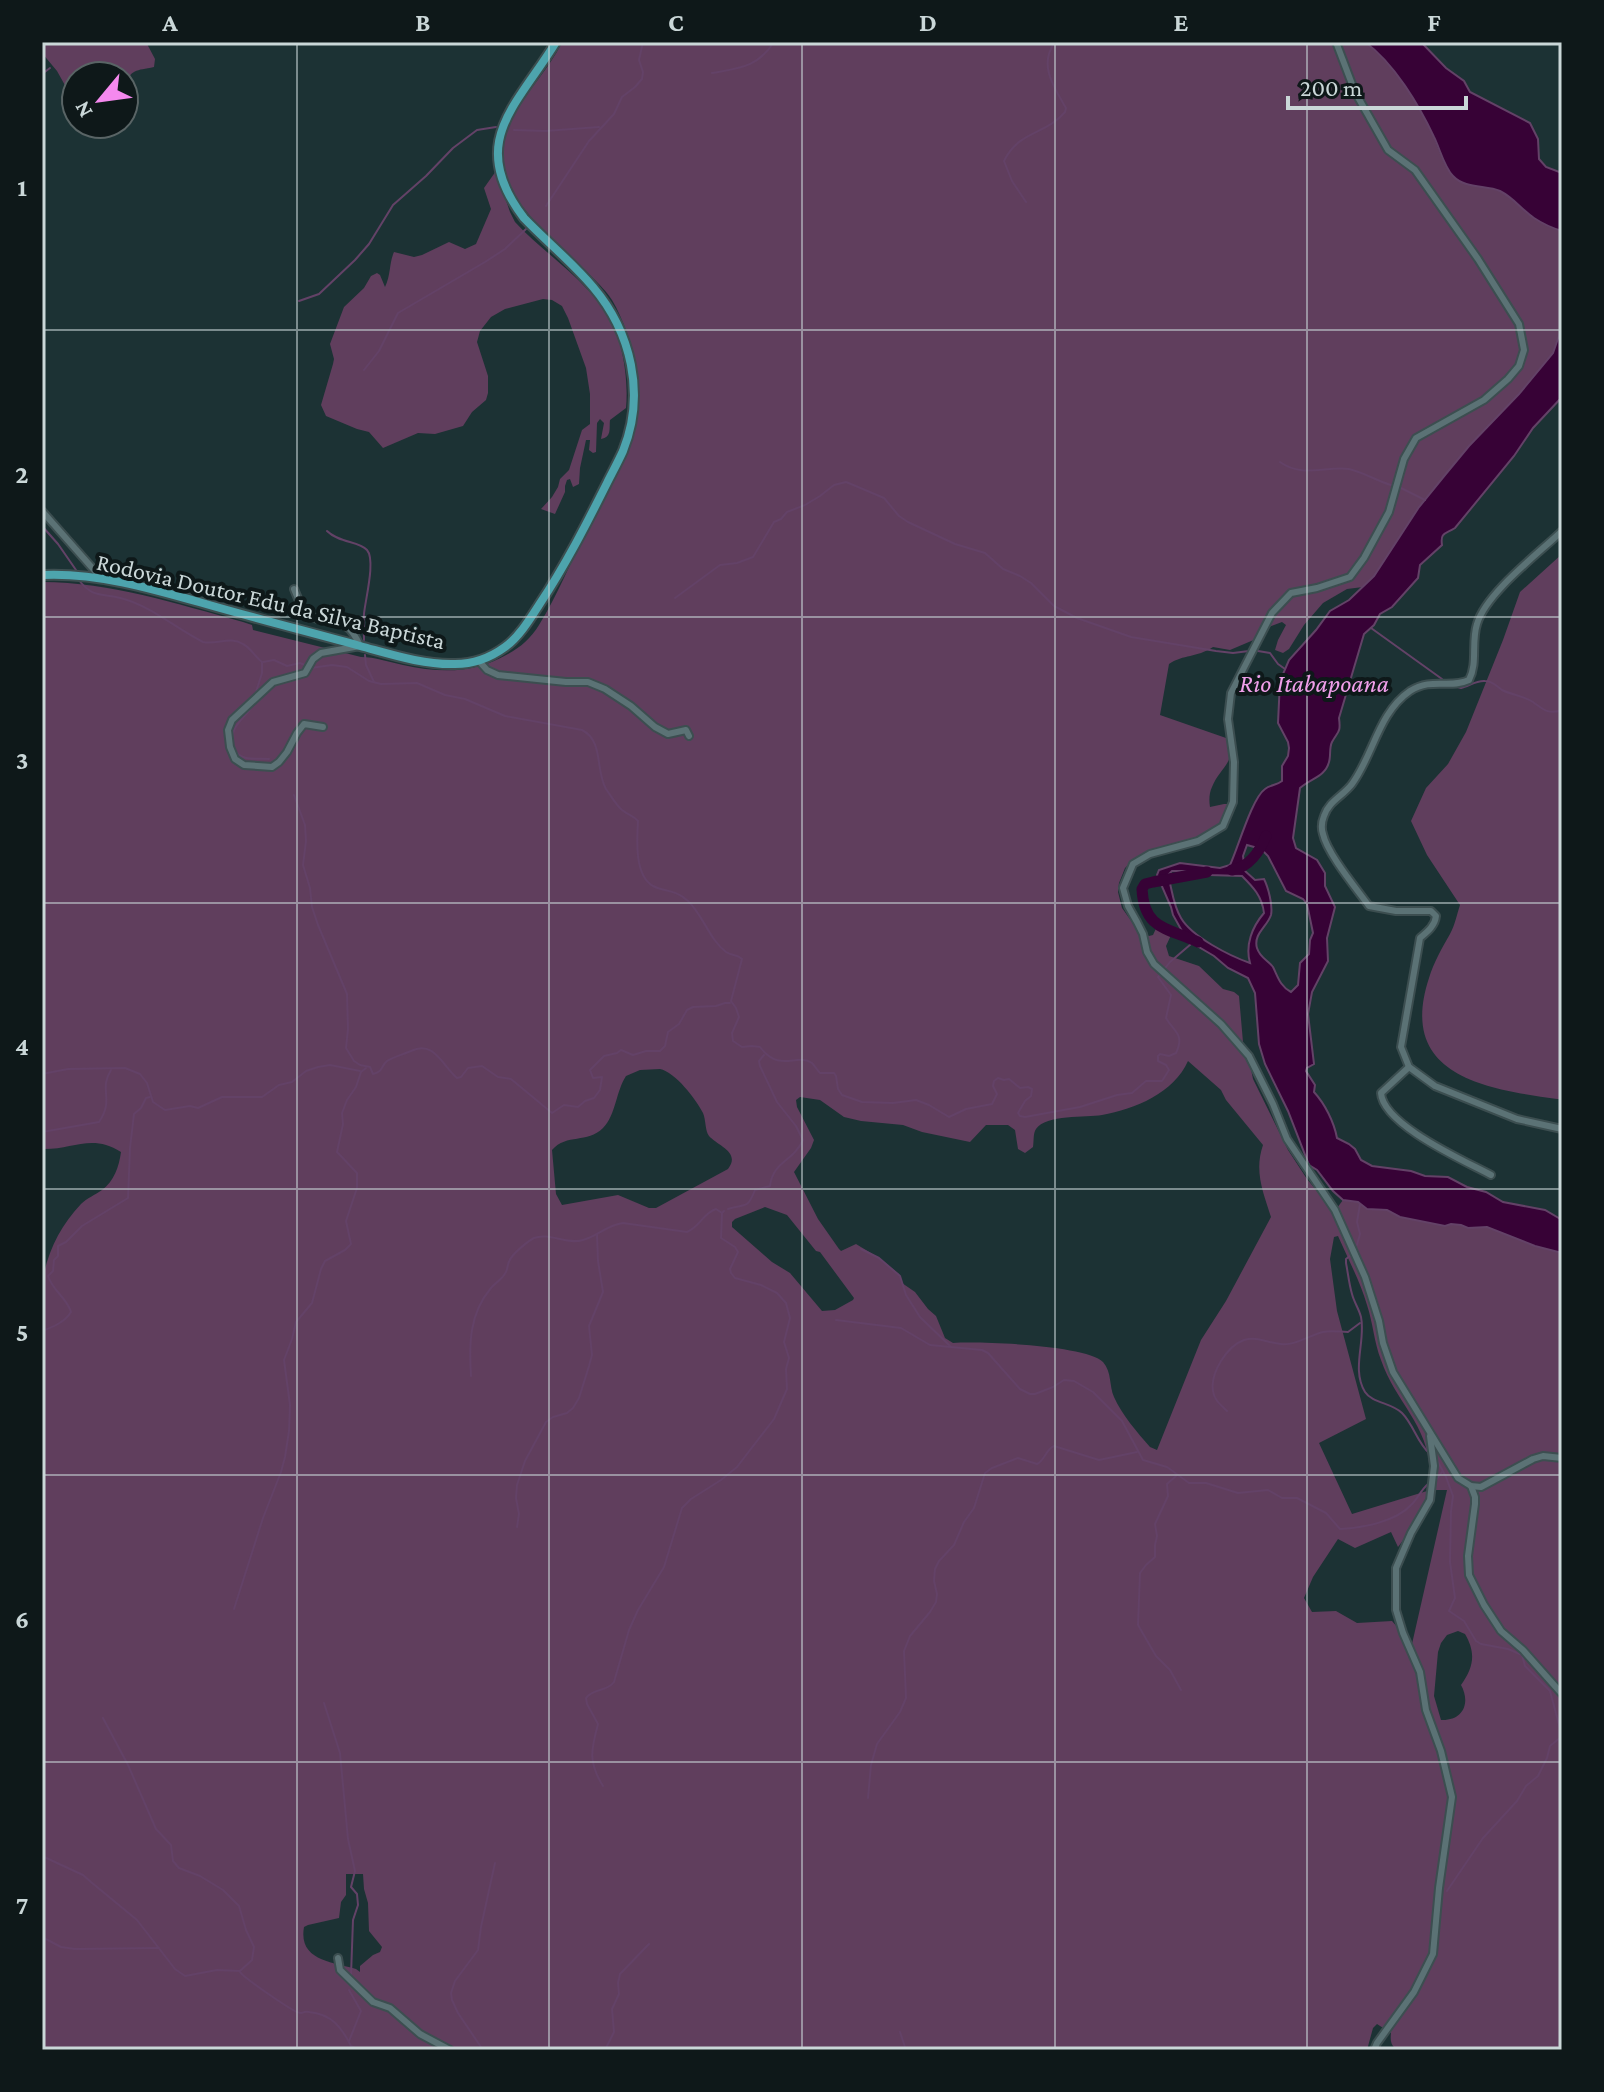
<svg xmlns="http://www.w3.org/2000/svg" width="1604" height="2092" viewBox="0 0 1604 2092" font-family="'Crimson Pro',serif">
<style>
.green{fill:#603e5d;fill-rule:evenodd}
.water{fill:#370236;stroke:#634267;stroke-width:2;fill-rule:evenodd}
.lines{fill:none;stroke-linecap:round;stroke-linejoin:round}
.stream{stroke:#634267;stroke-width:2}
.river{stroke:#370236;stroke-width:11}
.minor-casing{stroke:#3c4e50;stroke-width:10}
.major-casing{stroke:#3c4e50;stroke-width:12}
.minor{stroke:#5b7275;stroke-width:6}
.major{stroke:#4da4ad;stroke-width:8}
.grid{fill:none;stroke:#cad7d8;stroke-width:2;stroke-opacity:0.55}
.labels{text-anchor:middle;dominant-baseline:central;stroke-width:8;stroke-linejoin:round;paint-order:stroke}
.street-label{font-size:24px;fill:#cad7d8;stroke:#0e1819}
.water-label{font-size:26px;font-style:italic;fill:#f09fea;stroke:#0e1819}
.neatline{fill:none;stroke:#cad7d8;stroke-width:3}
.grid-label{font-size:26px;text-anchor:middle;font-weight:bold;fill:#cad7d8}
</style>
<rect width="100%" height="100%" fill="#1c3234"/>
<g class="green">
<path d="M42 42H146L155 59 154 67C136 71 131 68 124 88 129 98 132 102 124 111V76H76V105L57 71 42 53Z"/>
<path d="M562 42H1365C1393 62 1417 101 1431 131 1437 144 1444 167 1453 176 1465 189 1486 185 1500 191 1514 197 1522 210 1534 218 1543 224 1552 228 1562 231V327L1553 353 1519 394 1469 446 1445 475 1419 507 1375 576 1363 587 1347 589 1323 603 1304 625 1289 649 1283 653 1275 650 1278 640 1286 625 1282 622 1269 627 1263 636 1230 650 1213 647C1196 658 1184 654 1169 664L1160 715 1226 738C1239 761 1220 767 1212 787 1209 793 1209 801 1210 807L1224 804H1232L1221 826 1208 833 1135 858 1125 868 1119 883 1118 892 1122 908 1137 929 1149 936 1153 935 1159 922 1172 933 1166 946 1169 956 1199 966 1223 989 1234 992 1239 996 1243 1042 1250 1064 1253 1079 1288 1150 1307 1179 1334 1212 1343 1200 1358 1202 1367 1209 1387 1210 1400 1217 1445 1226 1451 1224 1461 1225 1468 1228 1487 1227 1535 1246 1562 1253V2050H1400C1391 2048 1390 2041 1391 2033L1377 2024 1373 2028 1367 2050H42V1283C47 1253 60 1226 81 1204 87 1198 95 1195 102 1190 114 1181 119 1167 121 1152 92 1133 72 1150 42 1149V582C111 582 177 604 243 622L252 625 253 630 361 657C375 657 389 662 403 665 440 673 474 674 508 654 521 647 531 638 539 625 557 596 570 564 585 533 603 498 630 456 636 417 640 389 638 359 627 333 623 322 618 310 612 300 607 292 599 284 592 277 564 248 514 212 505 171 493 118 542 85 562 42ZM1188 1061 1221 1090 1226 1100 1263 1145C1254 1171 1263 1192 1271 1217L1226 1301 1201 1340 1157 1450 1150 1447C1137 1432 1122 1415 1114 1397 1109 1386 1112 1372 1103 1362 1087 1345 979 1341 953 1343L945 1338 936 1316 928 1309 915 1292 902 1283 899 1274 879 1258 856 1244 841 1251 839 1249 818 1219 794 1172 811 1148 814 1140 797 1107 796 1100 800 1097 820 1100 844 1117 861 1121 903 1125 922 1132 970 1142 986 1125H1008L1015 1130 1018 1149 1025 1153 1033 1147C1034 1141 1033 1133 1036 1129 1046 1114 1086 1118 1102 1115 1135 1109 1174 1093 1188 1061ZM660 1069C675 1072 696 1099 703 1113 706 1120 705 1131 709 1136 718 1146 741 1152 728 1169L656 1208H649L618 1195 562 1205 556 1194 552 1150C567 1133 587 1144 603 1128 616 1115 616 1091 626 1076L640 1070ZM765 1207 787 1215 816 1251 820 1252 854 1298 853 1300 835 1310 822 1311 790 1273 772 1262 732 1227V1222L735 1219ZM1338 1236C1348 1259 1360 1281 1367 1305 1373 1323 1374 1342 1381 1360 1397 1407 1440 1434 1427 1491L1352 1514 1319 1443 1366 1419 1337 1311 1330 1259 1334 1237ZM1435 1490H1447L1412 1644 1392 1621 1357 1623 1336 1611 1312 1612 1304 1598 1313 1577 1338 1539 1355 1548 1391 1532 1398 1547 1417 1522ZM1458 1631 1465 1634C1476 1653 1474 1667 1461 1685 1471 1703 1463 1721 1441 1720L1434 1696 1438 1652 1441 1643 1447 1635ZM346 1874H363L364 1889 368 1903 369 1931 382 1947 380 1952 373 1955 360 1966V1972L356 1969C333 1962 298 1961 304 1927L308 1925 339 1918 341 1902 346 1895Z"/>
<path d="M496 171 510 212 515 222C537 246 565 265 587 289 593 295 600 301 604 307 622 334 629 377 626 408L610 420C609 429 612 437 601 439L604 423 600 419 597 423 596 452 593 453 589 450 590 440H586L580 468 579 484 573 487 570 479 567 480 565 486V492L555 514 541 509 552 497 558 487 560 479 569 470 582 430 590 424V394L586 368 568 318 562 306 552 300 543 299 505 309 491 317 480 331 477 342 488 376V393L486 400 472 412 463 426 435 434 418 433 383 448 369 432 357 429 326 416 321 405 333 364 334 359 330 344 344 307 364 288 371 276 377 273 380 275 385 287C391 275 389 263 394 252L414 257 422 255 449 242 465 249 476 244 491 209 484 188Z"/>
<path d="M1562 554V1099H1557C1484 1089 1397 1075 1429 978 1434 962 1442 948 1450 934 1455 925 1457 914 1460 905L1427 855 1411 821 1426 788 1448 764 1466 732 1503 640 1520 592Z"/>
</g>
<g class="water">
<path d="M1365 42H1421L1446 68 1464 81 1470 92 1530 123 1538 139 1539 159 1546 167 1562 173V231C1552 228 1543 224 1534 218 1522 210 1514 198 1500 191 1486 185 1465 189 1453 176 1444 167 1440 149 1434 137 1419 105 1394 63 1365 42Z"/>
<path d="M1562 327V397L1533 428 1514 456 1455 528C1446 534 1440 532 1442 545L1420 565 1418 578 1392 607 1380 614 1374 625 1364 634 1339 718C1341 733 1338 731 1332 742 1329 748 1331 756 1329 762 1325 777 1311 778 1300 788L1293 838 1296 848 1317 860 1325 873V886L1335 907 1327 938 1328 961 1312 992 1308 1014 1314 1064 1307 1068 1306 1071 1315 1085 1314 1092C1325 1104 1334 1122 1337 1138L1349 1144 1355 1149 1361 1160 1372 1166 1411 1171 1425 1176 1448 1177 1467 1187 1486 1192 1503 1202 1545 1210 1562 1220V1253L1535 1246 1487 1227 1468 1228 1461 1225 1451 1224 1445 1226 1400 1217 1387 1210 1367 1209 1358 1202 1343 1200 1333 1191 1317 1170 1309 1165 1288 1111 1265 1064 1259 1044 1255 993 1248 978 1228 968 1214 956 1187 940 1173 915 1171 907 1157 875 1159 870 1180 863 1220 868 1230 865C1238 848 1252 798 1265 789 1270 785 1277 785 1282 781V766L1288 756 1289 748 1288 742 1278 723 1280 681 1289 660 1316 630 1330 611 1349 600 1374 576 1419 507 1445 475 1469 446 1519 394 1553 353ZM1247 845 1261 849 1268 856 1286 891 1303 899 1307 904 1313 933 1310 940 1309 954 1300 963 1298 985 1291 992C1280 986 1278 977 1273 967 1268 960 1260 958 1257 948 1253 934 1267 927 1271 915 1273 905 1268 887 1264 879L1255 880 1245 871 1243 856ZM1172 871H1183L1209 875 1242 876C1253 887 1262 896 1264 913 1252 927 1245 945 1250 963 1230 956 1192 937 1181 918 1173 905 1172 889 1168 875Z"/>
</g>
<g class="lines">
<g class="stream">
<path d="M712 73C739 68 757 68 774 42"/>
<polyline points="42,74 50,68"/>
<polyline points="514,130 545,131 599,127"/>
<path d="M1026 202 1012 181 1004 161C1019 130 1046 135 1065 112L1066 108C1054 87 1038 65 1055 42"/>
<polyline points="546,206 589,141 614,114 622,97 635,87 642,79 643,72 639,60 643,42"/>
<polyline points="299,301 319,294 355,260 369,244 393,205 426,176 453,148 477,130 496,127"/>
<polyline points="364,370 379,351 398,313 485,262 505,249 526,229"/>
<path d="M1280 462C1302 478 1325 466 1349 469 1363 472 1377 481 1391 485"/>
<polyline points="1401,488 1425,500"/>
<polyline points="42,526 58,544 76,570"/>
<path d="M327 531C339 543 359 541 367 550 376 560 365 601 364 614 363 623 364 632 364 640"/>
<path d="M78 579C94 600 102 592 124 599 152 607 177 629 203 642 217 645 230 636 243 644 251 648 255 657 262 662V673L255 695"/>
<polyline points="675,598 720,565 737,563 753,557 774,522 781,519 787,512 805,505 820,496 834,485 846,482 851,484 884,498 899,516 908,522 955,544 985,553 1003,569 1020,576 1031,583 1054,606 1077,618 1131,637 1216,651 1233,653 1249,651"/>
<polyline points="1371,628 1442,679"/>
<polyline points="1258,651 1270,653 1278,664 1285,669"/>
<polyline points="365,655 366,665 374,682"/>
<polyline points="263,662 274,660 287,666 300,663 305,665"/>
<path d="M311 668 332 665 347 667 369 681 381 684 417 683 445 695 465 699 505 716 582 730C604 741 595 770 606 789 611 796 616 805 622 810 628 815 633 815 638 821 637 839 634 875 653 886 665 892 675 889 688 901 703 915 709 939 726 952 732 956 737 954 742 959L731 1001 736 1008 739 1017 732 1033 733 1041 742 1047 752 1046 760 1047C781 1074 796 1052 812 1063 815 1066 817 1070 820 1073H834L836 1076 838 1089 842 1095 862 1102 893 1103 916 1100 929 1105 949 1117 966 1109 992 1104 997 1094 993 1086 994 1081 998 1078 1004 1080 1009 1079 1020 1088 1028 1087 1032 1089 1031 1096 1025 1101 1018 1113 1020 1116 1025 1117 1080 1107 1117 1095 1132 1093 1146 1081H1162L1169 1070 1166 1065 1158 1061V1056L1160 1054 1169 1056 1176 1053C1185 1034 1174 1032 1166 1018L1171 995 1158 977 1170 962 1191 944 1192 941"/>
<path d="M1454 686 1461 688C1469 686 1477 680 1485 681 1493 681 1496 686 1502 690 1512 695 1524 696 1533 702 1543 709 1548 715 1562 710"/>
<path d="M255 702C250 712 240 719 235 728 230 737 232 753 243 757 250 760 261 758 269 759"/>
<path d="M294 795 305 825 306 841 303 865 310 888 312 907 318 925 347 994 348 1029 346 1048 354 1061 360 1065 370 1067 373 1074C384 1071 380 1067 387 1061 393 1057 404 1054 411 1051 434 1040 442 1065 457 1078L461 1077 468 1068 482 1066 498 1077 511 1079 552 1113 564 1105 578 1107 585 1101 594 1098 600 1090 602 1077 593 1078 590 1070 604 1056 617 1053 621 1050 633 1055 646 1051H660L665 1046 668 1032 679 1024 687 1010 693 1007 716 1006 725 1003H730"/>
<polyline points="42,1074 68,1069 125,1068 140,1074 147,1083 153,1102 165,1110 190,1106 198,1108 222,1097 262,1097 279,1085 292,1082 306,1071 318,1067 330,1065 360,1071"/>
<path d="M42 1132 99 1122C115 1098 98 1091 111 1070"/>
<path d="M728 1209C746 1203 747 1210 755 1190L770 1186C773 1161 793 1162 803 1140L796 1126 777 1102 760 1066 759 1061 764 1055"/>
<polyline points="1357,1245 1360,1234 1357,1222 1360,1204"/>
<polyline points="861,1249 879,1258 900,1276 906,1295 920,1317 950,1346"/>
<path d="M1351 1255 1346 1259V1263C1348 1273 1349 1284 1352 1294 1354 1302 1359 1309 1361 1317 1366 1341 1351 1369 1365 1392 1372 1403 1392 1403 1402 1413 1414 1425 1417 1443 1430 1454"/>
<path d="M836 1320 901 1328 930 1345 982 1350 988 1353 1020 1389 1030 1394H1035L1053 1387 1064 1380 1074 1381 1093 1392 1122 1421 1143 1460 1167 1467 1189 1483H1206L1238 1493 1268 1490 1282 1498H1297L1326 1513 1340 1529C1362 1528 1396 1522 1412 1504 1418 1498 1421 1490 1428 1484"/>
<path d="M42 1331C53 1327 65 1322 71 1312 67 1298 52 1290 48 1276L53 1271 54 1260 58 1256V1246L66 1242 82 1226 128 1198 130 1148 134 1114 141 1108 146 1098 150 1097"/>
<path d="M471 1376C469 1344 469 1314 491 1288 495 1283 501 1280 504 1275 509 1270 506 1264 511 1258 515 1252 528 1241 534 1238 549 1232 567 1245 583 1240 598 1236 607 1225 623 1223L687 1232C700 1227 703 1213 716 1209L722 1213 724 1211"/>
<path d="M1227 1411C1221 1405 1214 1400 1213 1391 1210 1373 1227 1346 1244 1340 1258 1336 1267 1343 1281 1344 1295 1346 1310 1335 1323 1332 1332 1330 1339 1332 1348 1332L1360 1323"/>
<polyline points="1437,1460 1446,1477 1453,1496 1451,1511 1450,1562 1455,1598 1449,1611 1464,1621 1476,1641 1481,1644 1508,1649 1522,1655 1525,1666 1550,1691 1562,1736"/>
<polyline points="1176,1476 1167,1484 1168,1496 1155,1524 1157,1536 1155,1545 1155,1557 1146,1565 1140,1573 1138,1625 1156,1656 1170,1670 1181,1690"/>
<polyline points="1436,1480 1442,1472"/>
<polyline points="517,1527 519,1514 516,1498 517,1485 525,1461 546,1422 553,1417 567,1413 573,1408 579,1398 589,1366 592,1355 589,1326 603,1292 598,1261 597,1235"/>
<polyline points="234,1609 263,1518 281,1472 285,1457 289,1431 290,1405 284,1360 292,1339 296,1322 312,1303 321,1269 325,1261 345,1250 351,1244 346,1221 357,1188 357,1173 337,1152 343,1124 342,1113 347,1100 356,1087 361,1072 366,1068"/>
<polyline points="324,1703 340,1753 348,1839 355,1871 351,1887 357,1894 358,1905 353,1920 351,1975"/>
<path d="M603 1786C588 1762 591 1750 598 1724L587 1704 586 1698C593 1688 607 1692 614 1682L629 1630 638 1610 664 1567 682 1508 691 1499 721 1480 737 1467 774 1419 787 1389 786 1369 789 1358 784 1342 790 1318 786 1303 777 1293 761 1285 735 1278 731 1273 730 1269 738 1252 735 1247 721 1238 722 1213"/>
<path d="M868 1798 871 1765 877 1744 900 1712 906 1698 904 1651 910 1636 930 1612 936 1602 937 1594 934 1581 935 1569 939 1561 954 1545 964 1522 974 1508 985 1473 992 1468 1018 1458 1037 1464C1045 1460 1046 1449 1054 1446L1099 1460 1137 1452"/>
<polyline points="42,1856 83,1875 91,1882 137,1920 175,1969 185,1976 217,1970 240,1971 252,1960 254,1947 246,1930 239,1906 223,1890 200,1876 179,1868 173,1861 171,1845 156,1829 128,1765 103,1718"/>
<polyline points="1447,1891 1483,1838 1517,1801 1526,1786 1538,1776 1547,1758 1550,1746 1561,1737"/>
<polyline points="42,1937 61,1947 75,1949 159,1948"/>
<path d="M240 1972C244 1978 288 2008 297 2012 305 2015 300 2011 309 2012 332 2014 342 2028 351 2046L360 2050"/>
<polyline points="900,2032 906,2050"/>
<polyline points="349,2041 361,2011 349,1990"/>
<polyline points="362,2050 376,2050"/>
<polyline points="483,2050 458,2013 452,2000 451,1993 455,1981 478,1950 481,1927 495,1863"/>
<polyline points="605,2050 614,2032 612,2009 619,1994 618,1983 620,1974 649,1944"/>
</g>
<g class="river">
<path d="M1232 870C1249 867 1260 851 1266 836"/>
<path d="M1198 942C1168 928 1144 930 1142 889L1145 884 1153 882 1207 872"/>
</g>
<defs>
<g id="minor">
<polyline points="1336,42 1355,92 1388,150 1415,170 1478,259 1519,324 1524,350 1519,366 1508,379 1484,400 1416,438 1404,459 1389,512 1364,558 1350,577 1317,588 1291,593 1272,613 1231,693 1228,719 1234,762 1233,802 1223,826 1198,841 1150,854 1133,864 1123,888 1128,906 1137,922 1143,934 1147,952 1154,964 1221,1024 1249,1056 1273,1104 1287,1139 1335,1210 1365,1277 1379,1321 1383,1343 1393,1372 1458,1478 1471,1486 1481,1487 1533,1459 1543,1456 1562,1458"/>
<polyline points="42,511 102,579"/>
<path d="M1562 531C1538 554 1486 593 1477 624 1471 643 1478 663 1469 680 1450 689 1432 677 1410 691 1378 713 1374 754 1352 784 1343 796 1329 801 1324 816 1322 821 1321 828 1323 834 1327 853 1356 888 1369 906L1396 911H1431L1436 916C1435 926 1427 932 1420 938L1401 1047 1409 1067 1435 1086 1517 1119 1562 1129"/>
<path d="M294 589 304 613C329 629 345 610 360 646L321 653 313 659 305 673 273 682 232 720 228 730 230 747 235 759 244 765 272 767 279 762 287 752 297 733 304 724 323 727"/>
<polyline points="479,661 487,670 498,675 566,682 588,682 605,689 631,706 655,727 668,734 686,730 689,736"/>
<path d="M1409 1067 1381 1093C1383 1125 1465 1161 1491 1175"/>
<polyline points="1471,1486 1475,1497 1475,1504 1468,1556 1469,1575 1484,1605 1501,1631 1523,1650 1562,1694"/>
<polyline points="338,1958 340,1970 373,2002 390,2008 420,2034 450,2050"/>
<polyline points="1374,2050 1377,2043 1414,1992 1433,1954 1439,1888 1452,1797 1441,1751 1426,1710 1420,1672 1403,1633 1396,1610 1396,1568 1411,1533 1430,1500 1434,1466 1430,1436"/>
</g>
<path id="major" d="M42 575C102 572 163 592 220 608 266 621 313 633 360 646 390 654 423 665 455 664 473 664 490 658 505 647 519 637 530 619 539 605 565 566 586 525 607 483 612 473 618 462 623 451 646 394 631 332 593 287 572 262 547 242 524 218 466 142 517 106 556 42"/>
</defs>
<use href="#minor" class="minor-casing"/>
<use href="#major" class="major-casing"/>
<use href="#minor" class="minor"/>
<use href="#major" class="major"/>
</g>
<path class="grid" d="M297 42V2050M549 42V2050M802 42V2050M1055 42V2050M1307 42V2050M42 330H1562M42 617H1562M42 903H1562M42 1189H1562M42 1475H1562M42 1762H1562"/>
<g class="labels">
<g class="street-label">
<text transform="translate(271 601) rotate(13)">Rodovia Doutor Edu da Silva Baptista</text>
</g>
<g class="water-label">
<text x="1314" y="683">Rio Itabapoana</text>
</g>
</g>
<rect width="1604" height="2092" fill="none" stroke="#0e1819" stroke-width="88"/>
<g transform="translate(100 100) rotate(241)"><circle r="38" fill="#0e1819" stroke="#596465" stroke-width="2"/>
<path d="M0-6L14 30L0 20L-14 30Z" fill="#f589ee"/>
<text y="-12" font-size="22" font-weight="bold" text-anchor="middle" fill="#cad7d8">N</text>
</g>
<path d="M1288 96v12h178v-12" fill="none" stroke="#cad7d8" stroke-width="4"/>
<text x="1300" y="96" font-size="24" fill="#cad7d8" stroke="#0e1819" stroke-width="6" paint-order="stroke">200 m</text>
<rect x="44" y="44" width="1516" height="2004" class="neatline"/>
<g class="grid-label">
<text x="170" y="31">A</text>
<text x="423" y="31">B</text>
<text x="676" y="31">C</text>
<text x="928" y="31">D</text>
<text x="1181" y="31">E</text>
<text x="1434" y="31">F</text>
<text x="22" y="196">1</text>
<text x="22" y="483">2</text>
<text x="22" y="769">3</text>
<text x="22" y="1055">4</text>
<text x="22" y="1341">5</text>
<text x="22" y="1628">6</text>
<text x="22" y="1914">7</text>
</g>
</svg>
